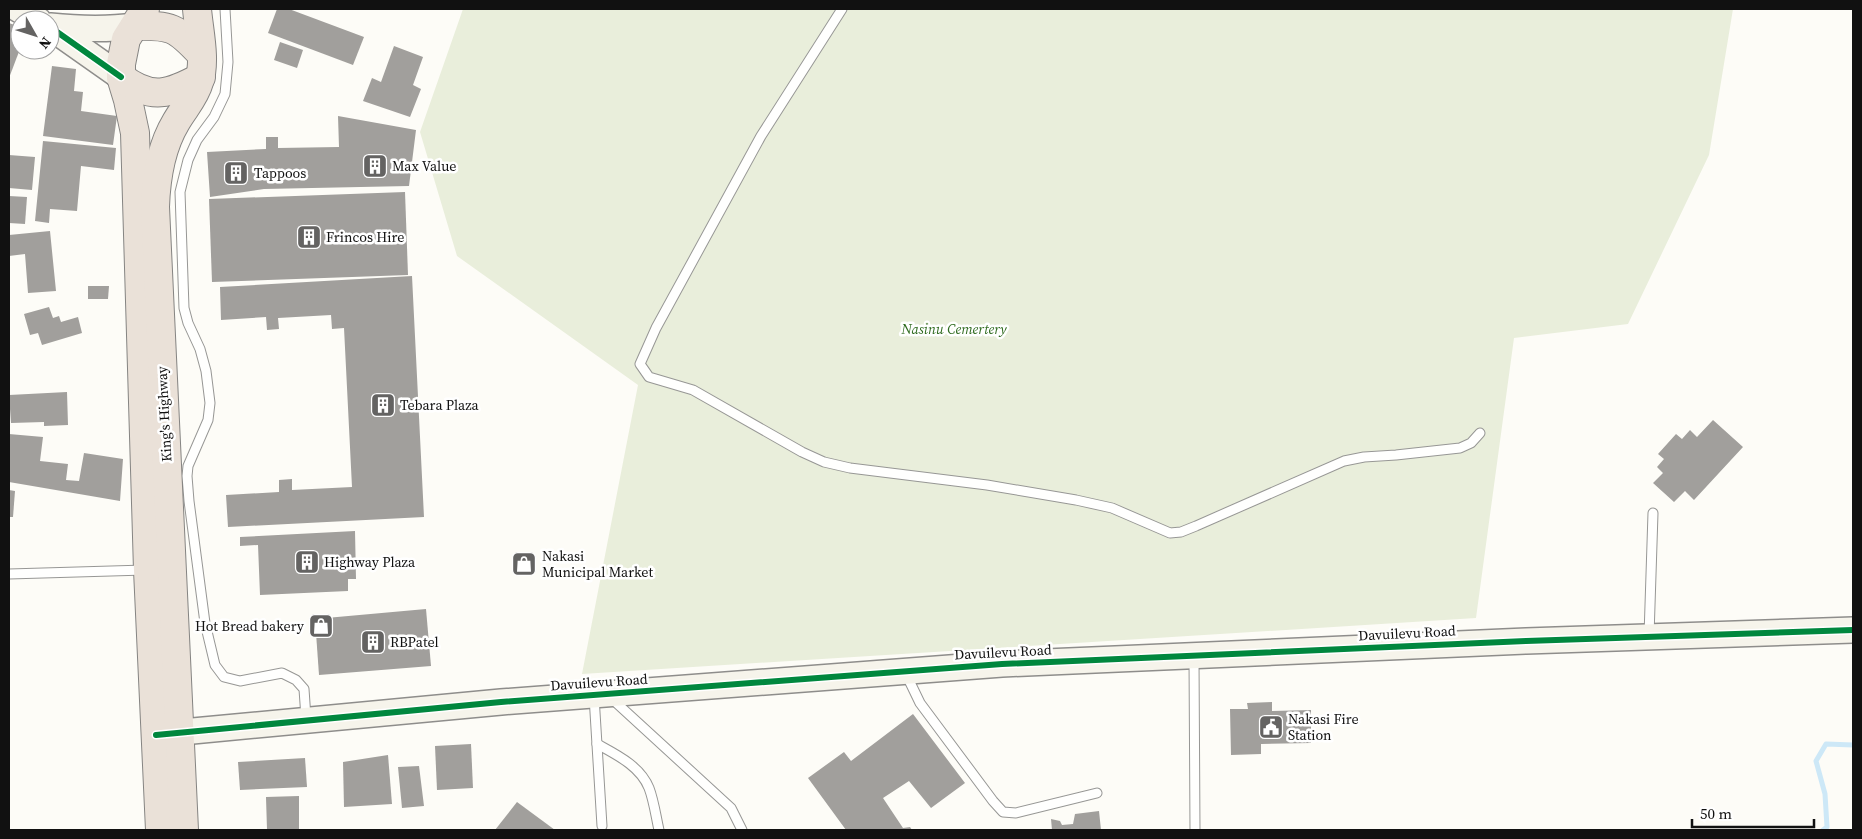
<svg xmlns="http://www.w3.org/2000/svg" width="1862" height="839" viewBox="0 0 1862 839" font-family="'Source Serif 4',serif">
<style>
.cemetery{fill:#e9eedb}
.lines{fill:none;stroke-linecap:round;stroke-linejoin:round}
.stream{stroke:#cde8f7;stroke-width:5}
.building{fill:#a19f9c}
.lane-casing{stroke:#979795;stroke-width:11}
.secondary-casing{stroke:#8e8d8b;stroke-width:28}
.highway-casing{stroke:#858482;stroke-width:30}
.lane{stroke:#fffffe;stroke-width:9}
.secondary{stroke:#f6f4eb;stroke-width:25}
.highway{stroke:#eae1d8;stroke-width:28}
.cycleway-casing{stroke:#fff;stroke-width:9}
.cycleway{stroke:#00873e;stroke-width:6}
.labels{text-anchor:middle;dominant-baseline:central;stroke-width:5;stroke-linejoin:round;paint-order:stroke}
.poi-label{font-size:14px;fill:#111;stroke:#fff;text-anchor:start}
.park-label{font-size:14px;font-style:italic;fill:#2f6b1f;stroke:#fff}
.street-label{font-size:14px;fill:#111;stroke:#fff}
</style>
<rect width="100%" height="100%" fill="#fdfcf7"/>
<polygon class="cemetery" points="463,9 1733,9 1709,155 1628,324 1514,338 1476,618 582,674 638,385 457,256 420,132"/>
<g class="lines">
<polyline class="stream" points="1823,830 1827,827 1825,794 1816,761 1826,744 1853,745"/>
</g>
<g class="building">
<polygon points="277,9 289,9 364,37 353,65 268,33"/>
<polygon points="9,23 20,27 20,49 9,78"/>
<polygon points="280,42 303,50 297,68 274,60"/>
<polygon points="394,46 423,57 413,85 421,89 410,117 363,101 372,78 381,82"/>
<polygon points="52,66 76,69 74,91 83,92 81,111 117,116 113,145 43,136"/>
<polygon points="338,116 416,130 409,186 264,189 210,197 207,152 266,149 266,137 278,137 278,148 339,147"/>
<polygon points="43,141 116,148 114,170 81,166 77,211 50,209 49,223 35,221"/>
<polygon points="9,155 35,157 32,190 9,188"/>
<polygon points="405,192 408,275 212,282 209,199"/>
<polygon points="9,196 27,197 25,224 9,223"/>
<polygon points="50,231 56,291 28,293 25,254 9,256 9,235"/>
<polygon points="412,276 424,517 228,527 226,495 279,492 279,480 292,479 292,490 352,487 344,328 332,329 331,315 278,318 279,329 267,330 266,317 221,320 220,287"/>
<polygon points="88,286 109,286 108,299 88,299"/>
<polygon points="49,307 53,318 59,316 61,322 78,317 82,333 42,345 38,333 30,335 24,314"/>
<polygon points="67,392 68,425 44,426 44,422 11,423 9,395"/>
<polygon points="1713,420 1743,447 1694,500 1685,491 1674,502 1653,483 1663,473 1657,467 1664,459 1658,454 1676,434 1682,439 1690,430 1697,437"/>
<polygon points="9,434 43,437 40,461 68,464 66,480 79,481 84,453 123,459 120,501 9,482"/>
<polygon points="9,490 15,491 13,517 9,517"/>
<polygon points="355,531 356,579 348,579 348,591 260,595 258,545 240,546 240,537"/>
<polygon points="426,609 431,666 319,675 315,619"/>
<polygon points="1272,702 1272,711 1311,710 1311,743 1261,744 1261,754 1231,755 1230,709 1248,709 1247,703"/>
<polygon points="913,714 965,783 931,808 909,781 883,798 903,828 910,827 912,830 846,830 808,778 844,752 851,761"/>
<polygon points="471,744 473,788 437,790 435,746"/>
<polygon points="388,755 392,804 344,807 343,762"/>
<polygon points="305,758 307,787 240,790 238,762"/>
<polygon points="419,766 424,806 402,808 398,767"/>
<polygon points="299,796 299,830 267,830 266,797"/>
<polygon points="517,802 555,830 495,830"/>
<polygon points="1099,811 1101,830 1052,830 1051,819 1060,821 1062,825 1073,824 1075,814"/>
</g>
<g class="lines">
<defs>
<g id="lane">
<polyline points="225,9 228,62 225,94 214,117 197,140 188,160 180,192 184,308 188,323 200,349 206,371 210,403 208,420 188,466 187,476 189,501 205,623 215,665 224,677 240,681 282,673 296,680 304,689 306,718"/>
<polyline points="842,9 761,136 656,328 640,364 649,377 693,390 802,452 824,462 850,468 987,485 1076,500 1112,508 1170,533 1181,532 1196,526 1344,461 1364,457 1396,455 1460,448 1471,443 1480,433"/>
<polyline points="9,574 145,570"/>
<polyline points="1649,636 1653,513"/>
<polyline points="1194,658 1195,830"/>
<polyline points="906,674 920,703 993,801 1003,812 1016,813 1097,793"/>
<polyline points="594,696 602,826"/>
<polyline points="611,698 731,808 742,830"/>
<path d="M597 744C617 755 640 766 649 788 654 801 656 817 659 830"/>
</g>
<g id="secondary">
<polyline points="18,9 38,20"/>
<path d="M50 26C79 29 105 30 135 26"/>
<polyline points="50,27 121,77"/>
<polyline points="161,734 501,702 1002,664 1526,641 1853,630"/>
</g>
<g id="highway">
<polyline points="145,9 126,39 121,64 121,77 128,100 135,133 148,570 160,830"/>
<path d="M135 26C171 25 176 27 201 54"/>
<path d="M121 77C151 101 170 94 201 77"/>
<path d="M184 830 155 207C156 177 161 147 176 122 184 108 195 97 199 82 206 60 199 32 197 9"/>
</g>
</defs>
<use href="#lane" class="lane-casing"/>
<use href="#secondary" class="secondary-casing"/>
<use href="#highway" class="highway-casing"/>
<use href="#lane" class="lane"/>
<use href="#secondary" class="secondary"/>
<use href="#highway" class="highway"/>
<defs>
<g id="cycleway">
<polyline points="50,27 121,77"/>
<polyline points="156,735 501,702 1002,664 1526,641 1853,630"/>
</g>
</defs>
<use href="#cycleway" class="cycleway-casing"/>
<use href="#cycleway" class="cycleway"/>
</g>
<defs>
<symbol id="building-square" viewBox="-11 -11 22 22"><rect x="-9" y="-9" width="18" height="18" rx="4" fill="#646362" stroke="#fff"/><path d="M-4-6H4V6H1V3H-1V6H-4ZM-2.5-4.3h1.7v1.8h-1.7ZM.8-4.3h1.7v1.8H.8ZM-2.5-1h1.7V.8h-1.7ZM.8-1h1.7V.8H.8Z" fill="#fff"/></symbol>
<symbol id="shop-square" viewBox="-11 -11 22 22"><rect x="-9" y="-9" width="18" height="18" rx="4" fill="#646362" stroke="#fff"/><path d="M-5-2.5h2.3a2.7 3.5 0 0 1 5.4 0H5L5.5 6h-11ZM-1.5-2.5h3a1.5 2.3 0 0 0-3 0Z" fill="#fff"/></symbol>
<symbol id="civic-square" viewBox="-11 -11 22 22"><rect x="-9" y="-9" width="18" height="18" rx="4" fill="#646362" stroke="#fff"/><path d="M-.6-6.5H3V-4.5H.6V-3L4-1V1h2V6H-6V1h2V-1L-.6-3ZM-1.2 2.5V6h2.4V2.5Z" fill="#fff"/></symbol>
</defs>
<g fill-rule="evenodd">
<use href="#building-square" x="361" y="152" width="28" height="28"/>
<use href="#building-square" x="222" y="159" width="28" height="28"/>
<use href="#building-square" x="295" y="223" width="28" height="28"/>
<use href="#building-square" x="369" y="391" width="28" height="28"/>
<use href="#building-square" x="293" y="548" width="28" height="28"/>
<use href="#shop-square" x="510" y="550" width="28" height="28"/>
<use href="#shop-square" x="307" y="612" width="28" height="28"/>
<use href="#building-square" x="359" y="628" width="28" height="28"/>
<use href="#civic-square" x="1257" y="713" width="28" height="28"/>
</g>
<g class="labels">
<g class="poi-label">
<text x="392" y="166">Max Value</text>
<text x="254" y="173">Tappoos</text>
<text x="326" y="237">Frincos Hire</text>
<text x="400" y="405">Tebara Plaza</text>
<text x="542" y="556">Nakasi<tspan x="542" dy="16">Municipal Market</tspan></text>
<text x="324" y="562">Highway Plaza</text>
<text x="304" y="626" text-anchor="end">Hot Bread bakery</text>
<text x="390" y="642">RBPatel</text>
<text x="1288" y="719">Nakasi Fire<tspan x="1288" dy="16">Station</tspan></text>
</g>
<g class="park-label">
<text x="954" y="329">Nasinu Cemertery</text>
</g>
<g class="street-label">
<text transform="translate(164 414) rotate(-93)">King's Highway</text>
<text transform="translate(1407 633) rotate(-3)">Davuilevu Road</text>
<text transform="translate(1003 652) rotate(-3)">Davuilevu Road</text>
<text transform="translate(599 682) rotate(-4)">Davuilevu Road</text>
</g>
</g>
<rect width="1862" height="839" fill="none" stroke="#111111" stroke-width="20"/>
<g transform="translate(35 35) rotate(129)"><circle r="24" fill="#ffffff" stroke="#a0a0a0"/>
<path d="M0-4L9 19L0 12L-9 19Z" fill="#646362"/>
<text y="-8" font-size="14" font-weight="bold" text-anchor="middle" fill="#111111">N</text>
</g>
<path d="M1692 819v8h122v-8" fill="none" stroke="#111111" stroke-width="2.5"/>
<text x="1700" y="819" font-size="15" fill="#111111" stroke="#ffffff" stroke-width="4" paint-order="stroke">50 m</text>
</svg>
